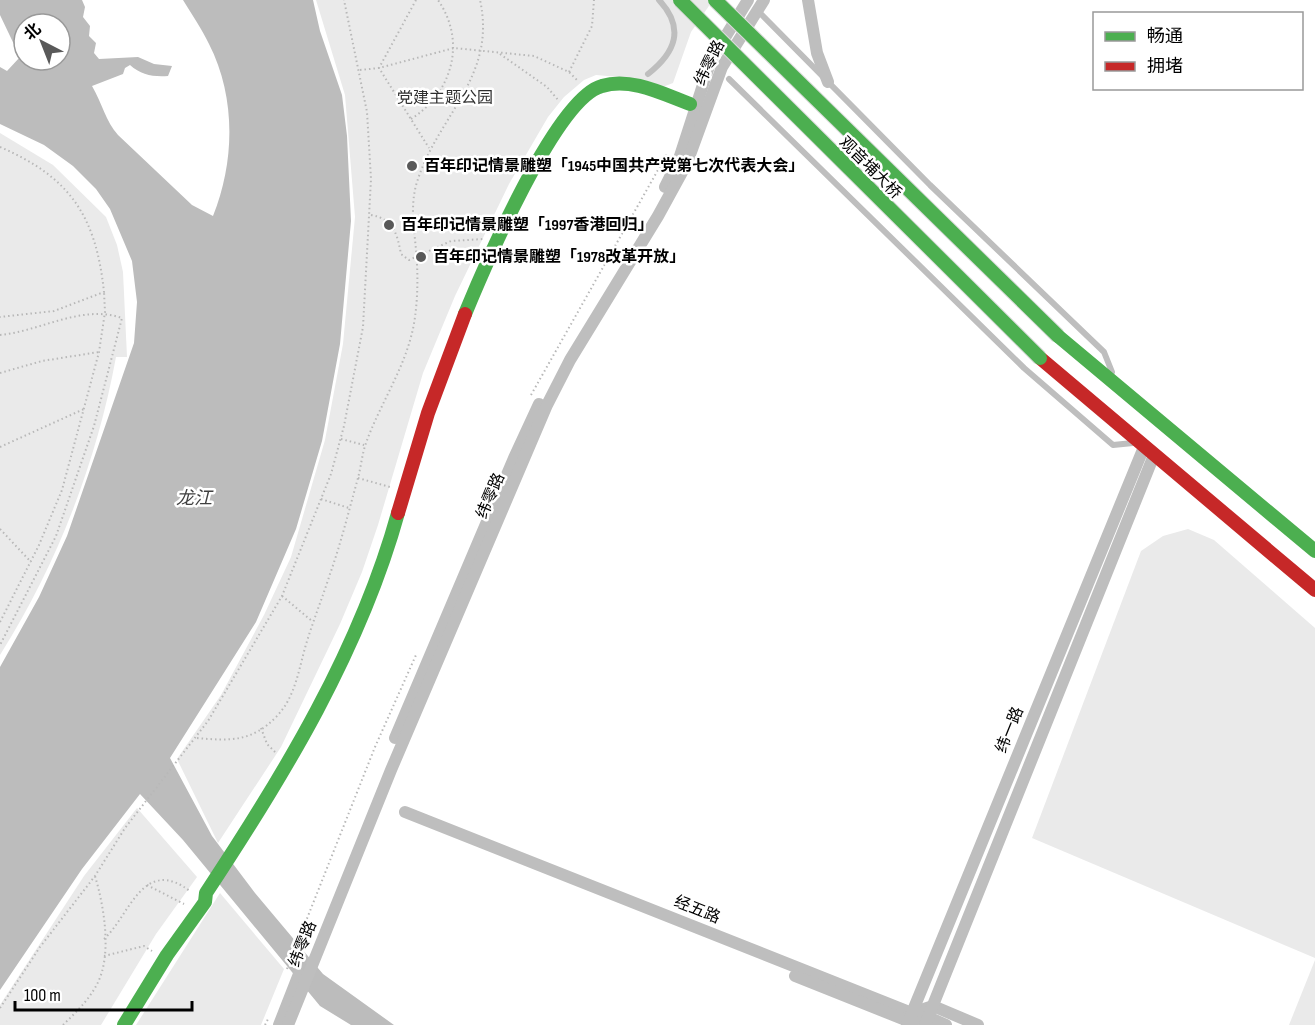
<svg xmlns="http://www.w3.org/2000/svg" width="1315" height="1025" viewBox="0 0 1315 1025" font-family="'Sofia Sans Condensed','Noto Sans SC',sans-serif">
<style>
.green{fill:#eaeaea}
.water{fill:#bcbcbc;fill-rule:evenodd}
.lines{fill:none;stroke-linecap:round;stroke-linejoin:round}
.path{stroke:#b8b8b8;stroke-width:2;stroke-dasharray:1.5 3;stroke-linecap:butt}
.lane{stroke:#bebebe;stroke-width:6}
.street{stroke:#bebebe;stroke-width:12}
.fast{stroke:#4caf50;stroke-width:14}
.jam{stroke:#c62828;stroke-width:14}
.fast-bridge-casing{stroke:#dbdbdb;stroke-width:16;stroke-linecap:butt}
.fast-bridge{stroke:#4caf50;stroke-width:14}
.poi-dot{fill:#595959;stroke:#fff;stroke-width:2}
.labels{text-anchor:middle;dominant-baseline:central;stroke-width:5;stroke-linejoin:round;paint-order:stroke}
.street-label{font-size:16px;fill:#000;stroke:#fff}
.park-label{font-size:16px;fill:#2f2f2f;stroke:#fff}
.poi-label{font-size:16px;font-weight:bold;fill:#000;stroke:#fff;text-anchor:start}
.water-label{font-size:18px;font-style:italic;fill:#404040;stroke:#fff}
</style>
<rect width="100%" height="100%" fill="#fff"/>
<g class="green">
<polygon points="316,0 713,0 691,32 673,83 660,88 619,77 596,75 584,80 564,97 548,117 509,184 455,296 423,373 378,525 362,572 340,624 281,747 218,843 177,759 221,695 264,615 291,557 325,440 343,344 355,217 345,95"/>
<path d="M0 133 53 165 106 217 117 245 123 272 127 357H116C97 461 57 565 0 655Z"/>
<polygon points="1188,529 1214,540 1315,628 1315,958 1032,838 1141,551 1163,536"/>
<polygon points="137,808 197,877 156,934 101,1025 0,1025 0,1005 84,876"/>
<polygon points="220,893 284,969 261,1025 136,1025"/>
<polygon points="1315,960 1315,1025 1289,1025"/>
</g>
<path class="water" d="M0 0H82L85 7 83 17 90 26 89 36 96 43 94 53 99 59 138 57 154 64 172 66 168 76C153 77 141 75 130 65L125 68 123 74 92 86C102 103 106 122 118 135L192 205 213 216C235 161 236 97 209 44 202 29 192 15 183 0H313L320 31 342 95 347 136 351 221 340 344 322 441 296 529 256 622 170 758 212 836 255 893 323 974 394 1025H351L320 1006 183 840 140 794 82 869 0 990V667L39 597 67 536 134 343 137 302 132 261 110 209 96 189 73 166 44 145 0 124V67L7 71 20 57 0 15ZM24 24H60V60H24Z"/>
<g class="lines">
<g class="path">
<polyline points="416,0 379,68 429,148"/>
<polyline points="500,54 547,87 559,101"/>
<polyline points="360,70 379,68 454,48 534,56 569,72 578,81"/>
<polyline points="569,72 592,26 594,0"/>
<path d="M411 119C452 93 467 42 438 0"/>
<path d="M0 147C70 177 96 216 104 292L54 311 0 317"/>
<path d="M371 215C394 219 397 234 401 254L409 260 451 241 483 239"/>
<path d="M0 335C41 331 82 304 122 318L94 426 56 536 0 645"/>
<polyline points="0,373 42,361 99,352"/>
<polyline points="531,395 667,154"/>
<polyline points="341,439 364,445"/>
<polyline points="0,447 84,409"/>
<polyline points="358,478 390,487"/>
<polyline points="321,499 349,508"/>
<polyline points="0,529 31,562"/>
<polyline points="282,596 312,621"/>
<polyline points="0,622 39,545 62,490 99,352 105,312 104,292"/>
<polyline points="261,728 267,744 276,753"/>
<path d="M197 738C229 741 252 742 276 717 297 696 299 665 308 638 315 616 323 596 330 574 341 543 349 510 358 478 361 467 362 454 366 443 381 401 409 363 415 317 418 295 418 272 416 250 414 227 410 204 417 182 438 115 497 77 480 0"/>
<polyline points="147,885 184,904"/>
<path d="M104 939C129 917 143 854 191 892"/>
<polyline points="104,956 144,946 152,951"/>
<polyline points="287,969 375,747 416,655"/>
<polyline points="0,1008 40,947 95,876 125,828 208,721 282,596 331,474 344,426 363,327 371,179 367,112 344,0"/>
<path d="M63 1025C75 1013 88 1001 96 986 113 957 104 906 95 876"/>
<polyline points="265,1025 268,1019"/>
</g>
<g class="lane">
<polyline points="762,15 930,185 1104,352 1112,372"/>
<path d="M648 74C676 52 685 28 659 0"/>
<polyline points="729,79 1024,368 1113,445 1133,443"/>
</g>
<g class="street">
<polyline points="808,0 817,53 828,82"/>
<polyline points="665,187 679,159 711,60 748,0"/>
<polyline points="395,738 514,458 539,404"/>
<polyline points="405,812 912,1013 933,1006 978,1025"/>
<polyline points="795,976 908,1021 928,1017 946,1025"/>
<polyline points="279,1025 299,974"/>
<polyline points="288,1025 391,770 547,405 570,360 658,216 687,163 722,67 764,0"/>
<polyline points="907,1025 1144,447"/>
<polyline points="925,1025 1154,455"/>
</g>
<g class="fast">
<path d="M465 314C484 268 556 98 602 86 631 77 663 94 690 104"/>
<polyline points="1058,336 1315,551"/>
<path d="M124 1025 167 955 205 902 206 893C284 775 360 650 398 513"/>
</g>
<g class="jam">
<polyline points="1040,358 1315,590"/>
<polyline points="398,513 428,413 465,314"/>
</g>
<defs>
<g id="fast-bridge">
<polyline points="680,0 1040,358"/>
<polyline points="715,0 1058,336"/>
</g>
</defs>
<use href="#fast-bridge" class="fast-bridge-casing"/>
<use href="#fast-bridge" class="fast-bridge"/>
</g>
<g class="poi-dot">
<circle cx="412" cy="166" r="6"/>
<circle cx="389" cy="225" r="6"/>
<circle cx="421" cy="257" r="6"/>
</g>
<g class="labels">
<g class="street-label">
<text transform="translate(710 63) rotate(-64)">纬零路</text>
<text transform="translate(870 168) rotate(45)">观音埔大桥</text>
<text transform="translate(491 496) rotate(-67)">纬零路</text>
<text transform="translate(1010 730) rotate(-68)">纬一路</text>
<text transform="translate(697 910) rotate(22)">经五路</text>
<text transform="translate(303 944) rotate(-68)">纬零路</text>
</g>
<g class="park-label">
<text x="445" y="98">党建主题公园</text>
</g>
<g class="poi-label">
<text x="424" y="166">百年印记情景雕塑「1945中国共产党第七次代表大会」</text>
<text x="401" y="225">百年印记情景雕塑「1997香港回归」</text>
<text x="433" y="257">百年印记情景雕塑「1978改革开放」</text>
</g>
<g class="water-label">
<text x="194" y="498">龙江</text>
</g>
</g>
<rect x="1093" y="12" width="210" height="78" fill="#ffffff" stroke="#999999" stroke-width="1.5"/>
<rect x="1105" y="32" width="30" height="9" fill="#4caf50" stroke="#999999" stroke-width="1.5"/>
<text x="1147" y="42" font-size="18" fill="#000000">畅通</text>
<rect x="1105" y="62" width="30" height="9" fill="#c62828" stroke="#999999" stroke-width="1.5"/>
<text x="1147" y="72" font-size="18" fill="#000000">拥堵</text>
<g transform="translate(42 42) rotate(318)"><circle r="28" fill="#ffffff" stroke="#999999" stroke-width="1.5"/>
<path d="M0-4.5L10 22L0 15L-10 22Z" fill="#595959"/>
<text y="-9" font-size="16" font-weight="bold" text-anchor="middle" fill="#000000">北</text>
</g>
<path d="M15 1001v9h177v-9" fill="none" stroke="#000000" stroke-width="3"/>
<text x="24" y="1001" font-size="18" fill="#000000" stroke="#ffffff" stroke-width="4.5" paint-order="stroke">100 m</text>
</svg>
